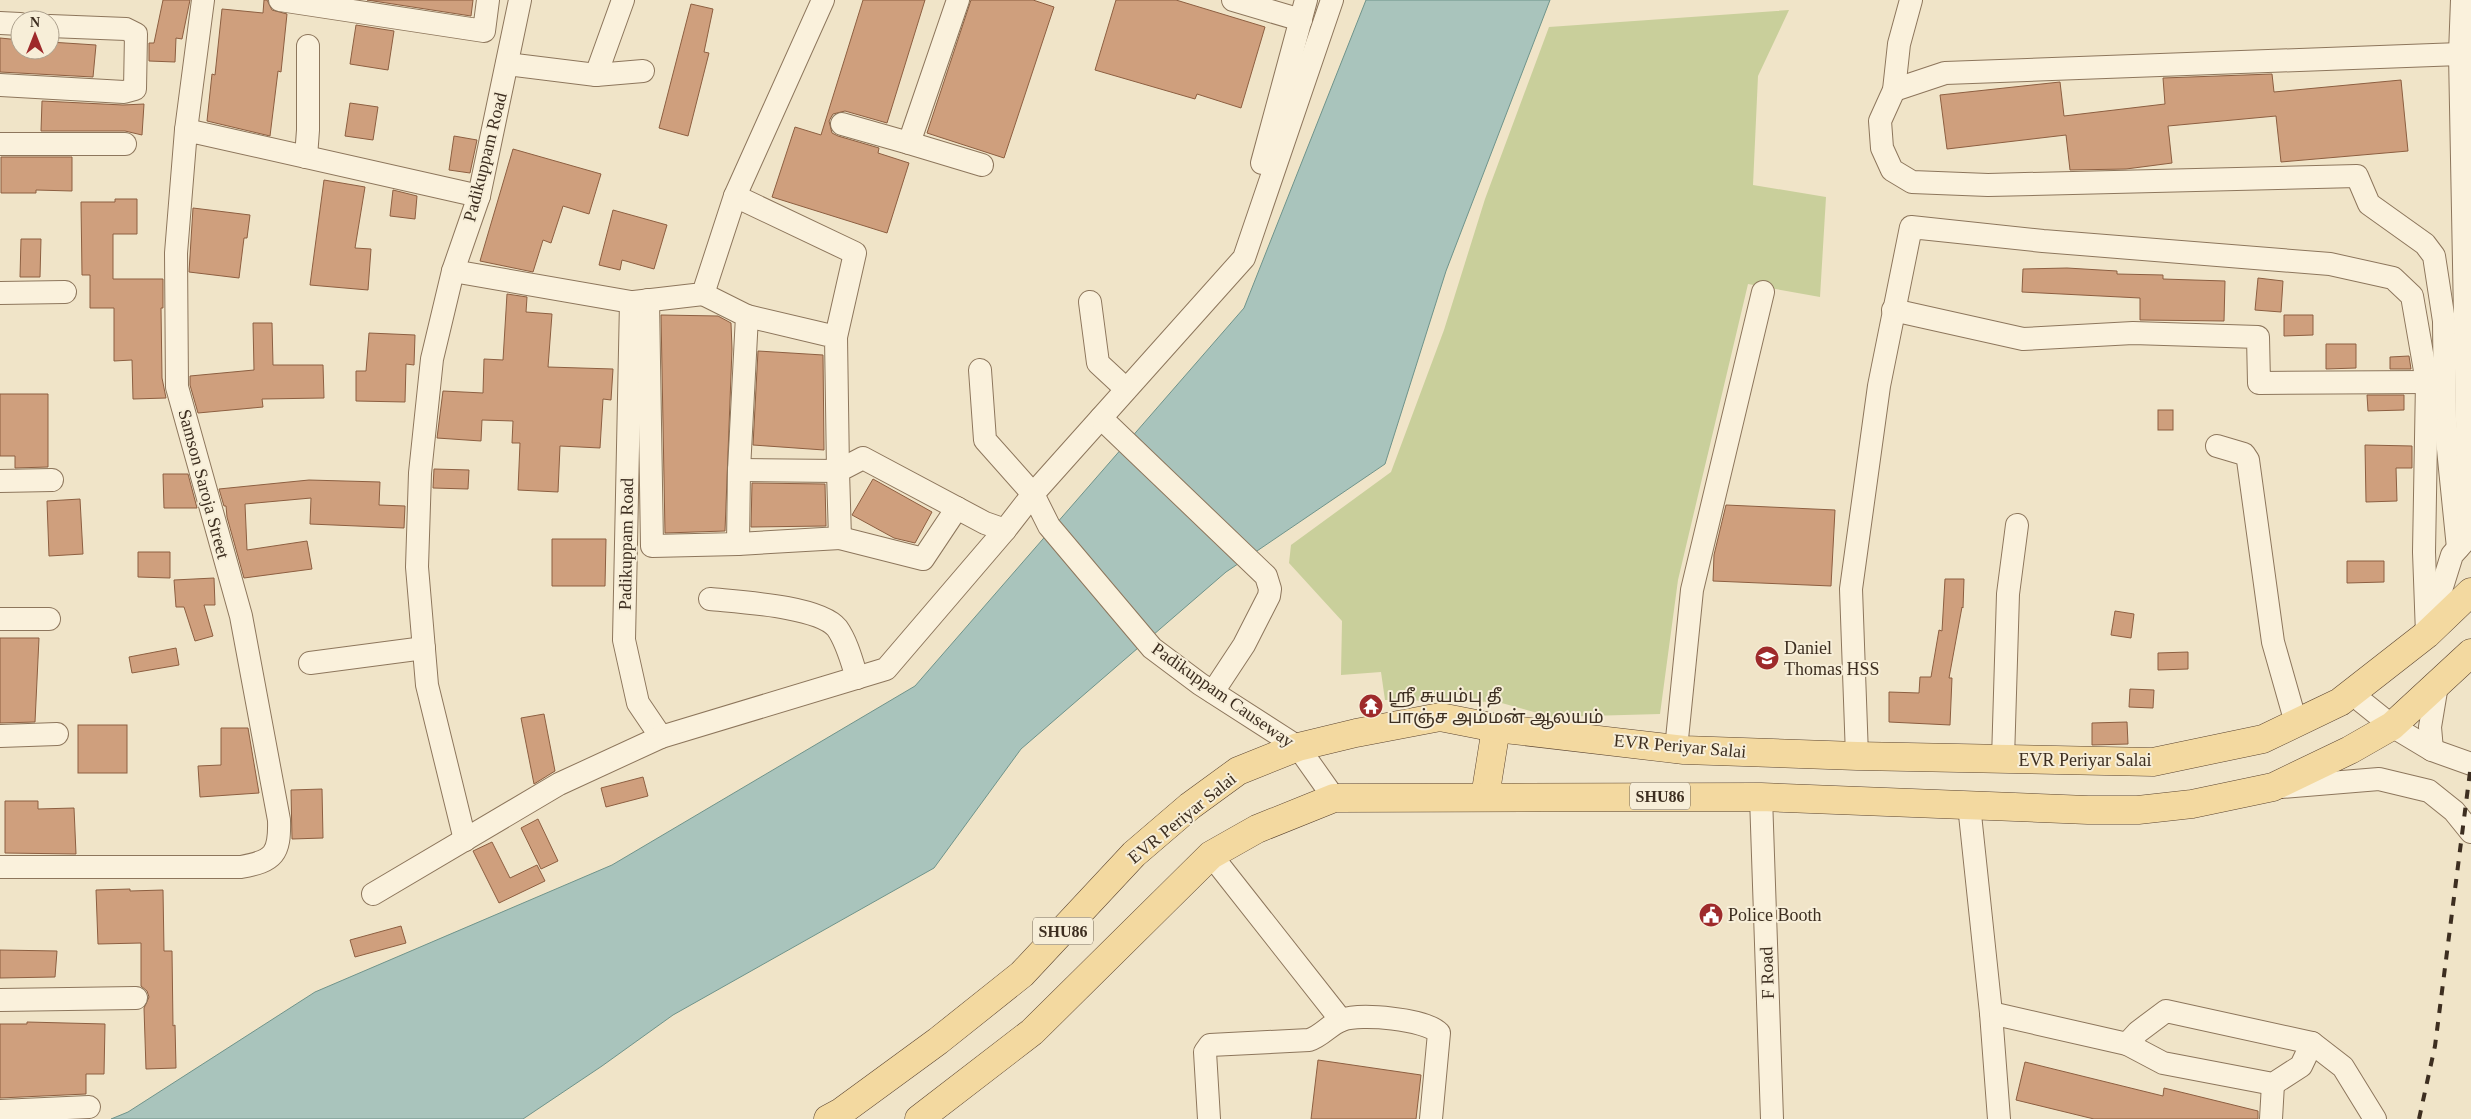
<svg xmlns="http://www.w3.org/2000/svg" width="2471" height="1119" viewBox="0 0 2471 1119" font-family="'Times New Roman','Noto Sans Tamil',serif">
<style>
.green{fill:#c9cf9b}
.water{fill:#a9c4bc;stroke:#6f938a}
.building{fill:#cf9f7d;stroke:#8d5f41}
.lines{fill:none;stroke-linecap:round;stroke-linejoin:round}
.minor-casing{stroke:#8d765c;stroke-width:24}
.major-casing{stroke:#5b4430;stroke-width:29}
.minor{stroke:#faf1dc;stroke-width:22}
.major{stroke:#f3d9a0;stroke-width:28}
.rail{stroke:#3d2e20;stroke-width:4;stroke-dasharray:9 9;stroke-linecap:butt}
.labels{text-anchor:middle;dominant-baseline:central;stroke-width:4;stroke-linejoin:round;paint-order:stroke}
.shield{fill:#f7eed8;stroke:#756857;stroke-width:1}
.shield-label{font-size:16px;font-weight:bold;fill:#3d2e20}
.street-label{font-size:18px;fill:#3d2e20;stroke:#f7eed8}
.poi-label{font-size:18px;fill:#3d2e20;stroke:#f7eed8;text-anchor:start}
</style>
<rect width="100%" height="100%" fill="#f0e4c8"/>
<polygon class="green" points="1789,10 1758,76 1753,185 1826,197 1820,297 1748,284 1678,580 1660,714 1552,717 1498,702 1385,700 1381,672 1341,675 1342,621 1289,563 1291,545 1391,472 1444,330 1485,199 1549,27"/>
<polygon class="water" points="1366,0 1550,0 1446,271 1385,464 1226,572 1021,749 934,868 673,1015 602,1066 523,1119 111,1119 128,1112 315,992 612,865 915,686 1244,308"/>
<g class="building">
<polygon points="163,0 190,0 182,39 176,38 175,62 149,61 149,43 154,43"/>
<polygon points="264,0 267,0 272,10 287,14 281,72 278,71 270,136 207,121 212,74 215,75 222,9 263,13"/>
<polygon points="367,0 473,0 471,16"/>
<polygon points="863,0 925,0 887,123 845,111 833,114 829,121 832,133 838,136 879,148 878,153 909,163 887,233 772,197 795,127 821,135"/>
<polygon points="971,0 1033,0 1054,7 1004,158 927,133"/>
<polygon points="1116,0 1176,0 1265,27 1241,108 1197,94 1195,99 1095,70"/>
<polygon points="691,4 713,9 704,52 709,53 688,136 659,128"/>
<polygon points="356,25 394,31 388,70 350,64"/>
<polygon points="0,38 20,40 20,50 50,50 50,42 96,45 93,77 0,72"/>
<polygon points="2272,74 2274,92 2401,80 2408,151 2281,162 2276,116 2168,126 2172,163 2126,169 2070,170 2066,135 1947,149 1940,95 2060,82 2064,116 2165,104 2163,78"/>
<polygon points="42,101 123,105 144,104 142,135 125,131 41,131"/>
<polygon points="350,103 378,107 373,140 345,136"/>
<polygon points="454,136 477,140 470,173 449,170"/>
<polygon points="513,149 601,174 589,214 563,206 551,243 543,240 533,272 480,261"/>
<polygon points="1,157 72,157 72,191 36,190 36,193 1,193"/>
<polygon points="324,180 365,187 355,248 371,249 368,290 310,285"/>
<polygon points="393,190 417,196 415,219 390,216"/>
<polygon points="115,199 137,199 137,234 113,234 113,279 163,279 163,308 161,308 162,378 166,398 133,399 132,360 114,361 114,308 90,308 90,275 82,275 81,202 115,202"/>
<polygon points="193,208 250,215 247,238 244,238 239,278 189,272"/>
<polygon points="613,210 667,225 654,269 622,260 620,270 599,265"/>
<polygon points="21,239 41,239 40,277 20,277"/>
<polygon points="2067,268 2117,271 2117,274 2163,275 2163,279 2225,281 2224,321 2140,320 2140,298 2022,292 2023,269"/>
<polygon points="2258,278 2283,281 2281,312 2255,310"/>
<polygon points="507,294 527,297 526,312 552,314 548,367 613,369 611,400 603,399 600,448 560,446 558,492 518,490 520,443 512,443 513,421 482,420 481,441 437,438 443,391 483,393 484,359 503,360"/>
<polygon points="661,315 718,316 731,323 732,349 725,531 665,533"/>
<polygon points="2284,315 2313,315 2313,335 2284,336"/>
<polygon points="253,323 272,323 273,365 323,365 324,398 262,399 263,407 198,413 190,385 190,376 254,370"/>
<polygon points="369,333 415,335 414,365 406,364 405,402 356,401 356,371 366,371"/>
<polygon points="2326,344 2356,344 2356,368 2326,369"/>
<polygon points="758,351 823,355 824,450 753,445"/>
<polygon points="2409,356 2411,369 2390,369 2390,357"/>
<polygon points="0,394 48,394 48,467 15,468 15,456 0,456"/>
<polygon points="2367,395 2404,395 2404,410 2368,411"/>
<rect x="2158" y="410" width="15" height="20"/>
<polygon points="2365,445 2412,446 2412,468 2396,468 2397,501 2366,502"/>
<polygon points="434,469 469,470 468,489 433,488"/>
<polygon points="163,474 188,474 197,508 164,508"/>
<polygon points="873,479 932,512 915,543 894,538 852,515"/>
<polygon points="309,480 380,482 379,505 405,506 404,528 310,524 311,498 245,504 247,550 307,541 312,569 244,578 227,517 226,506 224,506 219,489"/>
<polygon points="752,483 825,484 826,526 751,527"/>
<polygon points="80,499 83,554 49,556 47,501"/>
<polygon points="1726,505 1835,510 1831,586 1713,581 1714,555"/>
<polygon points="552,539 606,539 605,586 552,586"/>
<polygon points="138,552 170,552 170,578 138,577"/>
<polygon points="2347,561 2384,561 2384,582 2347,583"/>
<polygon points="214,578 215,605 204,605 213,636 195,641 184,607 176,607 174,580"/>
<polygon points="1945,579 1964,579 1963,608 1962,607 1949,678 1952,678 1950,725 1889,722 1889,692 1919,693 1920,677 1931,677 1939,630 1942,631"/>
<polygon points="2115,611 2134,614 2131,638 2111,635"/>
<polygon points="0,638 39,638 35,722 0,723"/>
<polygon points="176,648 179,665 132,673 129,657"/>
<polygon points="2188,652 2188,669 2158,670 2158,653"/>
<polygon points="2130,689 2154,690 2153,708 2129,707"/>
<polygon points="544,714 555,771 534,784 521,718"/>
<polygon points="2127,722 2128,744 2092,745 2092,723"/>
<rect x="78" y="725" width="49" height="48"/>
<polygon points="221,728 248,728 259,793 200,797 198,766 221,765"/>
<polygon points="643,777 648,796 606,807 601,788"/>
<polygon points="322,789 323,838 292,839 291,790"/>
<polygon points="5,801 38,801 38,809 74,808 76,854 5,853"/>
<polygon points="538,819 558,861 541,869 521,828"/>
<polygon points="492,842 510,878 537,865 545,881 499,903 473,851"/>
<polygon points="130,889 130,891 163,890 164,951 172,951 173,1026 175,1025 176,1068 146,1069 144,1008 149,997 147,991 141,986 141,943 98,944 96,890"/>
<polygon points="401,926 406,943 355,957 350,940"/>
<polygon points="0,950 57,951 55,977 0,978"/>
<polygon points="27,1022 105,1024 104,1074 86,1074 86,1094 0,1098 0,1024 27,1024"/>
<polygon points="1318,1060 1421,1075 1416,1119 1311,1119"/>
<polygon points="2025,1062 2163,1096 2164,1088 2258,1111 2258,1119 2094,1119 2016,1100"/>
</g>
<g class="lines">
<defs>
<g id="minor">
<polyline points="280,0 484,31 488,0"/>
<polyline points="520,0 479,196 453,271 631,302 624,640 638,703 661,737 886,669 1005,530 1033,494 1244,258 1332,0"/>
<polyline points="1233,0 1301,20"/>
<polyline points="1911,0 1899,44 1894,90 1880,121 1882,148 1892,170 1912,182 1988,185 2357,176 2369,204 2425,244 2434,256 2444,321 2445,419 2458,548"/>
<polyline points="2462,0 2460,54 2469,525"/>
<polyline points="0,23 20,24"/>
<polyline points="507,64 596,75 643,71"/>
<polyline points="596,75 623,0"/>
<polyline points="0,85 124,92 135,89 136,34 126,29 50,26"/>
<polyline points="1894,90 1945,73 2460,54"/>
<polyline points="842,124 909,143 958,0"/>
<polyline points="186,130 203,0"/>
<polyline points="909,143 982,165"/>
<polyline points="0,144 125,144"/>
<polyline points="306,157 308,130 308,46"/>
<polyline points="1262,163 1306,0"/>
<polyline points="735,196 855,253 836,337"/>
<polyline points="453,271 432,359 420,473 417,567 427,685 465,840"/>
<polyline points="0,293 65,292"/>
<polyline points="648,300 652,546 738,544 739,470 747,316 703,294"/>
<polyline points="634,302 703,294 735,196 823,0"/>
<polyline points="1090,302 1098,363 1126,389"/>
<polyline points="1893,310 2023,339 2133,333 2258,337 2259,383 2427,382"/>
<polyline points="980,370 985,440 1033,494 1049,526 1152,648 1200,684 1298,747 1334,798"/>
<polyline points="1101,418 1266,576 1270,589 1269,596 1244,645 1213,692"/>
<polyline points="2217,446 2244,454 2248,460 2273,642 2296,723"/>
<polyline points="739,470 838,471 836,337 747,316"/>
<polyline points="0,481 52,480"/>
<polyline points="840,538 923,559 957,508"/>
<polyline points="738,544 840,538 838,471 863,458 985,523 1005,530"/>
<path d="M710 599C739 602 819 606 837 628 847 642 852 662 857 678"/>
<polyline points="0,619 49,619"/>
<polyline points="2432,619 2452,555 2468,537"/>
<polyline points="310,663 424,648"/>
<polyline points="2351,693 2392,726 2432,750 2471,764"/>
<polyline points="0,736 57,734"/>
<polyline points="1676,749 1692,590 1763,292"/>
<polyline points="2432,750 2430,727 2437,685"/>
<polyline points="1857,756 1851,589 1879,386 1911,227 2043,241 2330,264 2393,278 2412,296 2427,382 2424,552 2427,634"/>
<polyline points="2003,759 2008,594 2017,525"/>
<polyline points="2281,787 2379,779 2429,791 2454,811 2471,832"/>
<polyline points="1761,797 1772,1119"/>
<polyline points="1969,805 1991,1013 1999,1119"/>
<polyline points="1211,855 1341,1020"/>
<path d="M0 867H241C274 861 280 854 279 820L241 616 177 387 176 253 186 130 479 196"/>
<polyline points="373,894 559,784 661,737"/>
<polyline points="0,1000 136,998"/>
<polyline points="1991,1013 2127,1044 2138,1032 2166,1011 2312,1043 2343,1067 2375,1119"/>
<polyline points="2127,1044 2163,1063 2273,1084 2301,1066 2312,1043"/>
<polyline points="0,1111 89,1107"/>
<path d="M1209 1119 1205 1052 1210 1045 1309 1040C1322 1036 1330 1024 1342 1020 1360 1013 1426 1019 1439 1033L1431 1119"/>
<polyline points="2271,1119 2273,1084"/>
</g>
<g id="major">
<polyline points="1485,797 1496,728"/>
<polyline points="828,1119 841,1112 938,1041 1022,974 1134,854 1190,806 1238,771 1298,747 1356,733 1440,717 1496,728 1684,750 1857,756 2153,762 2263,739 2340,702 2427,634 2471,592"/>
<polyline points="919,1119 1032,1032 1211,855 1257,829 1334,798 1761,797 2088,810 2138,810 2192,804 2273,787 2350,750 2392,726 2471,653"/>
</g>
</defs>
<use href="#minor" class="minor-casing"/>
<use href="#major" class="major-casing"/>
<use href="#minor" class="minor"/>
<use href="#major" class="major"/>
<polyline class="rail" points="2419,1119 2435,1046 2471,764"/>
</g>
<defs>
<symbol id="school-disc" viewBox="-11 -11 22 22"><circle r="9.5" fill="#9e2a2b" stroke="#f7eed8"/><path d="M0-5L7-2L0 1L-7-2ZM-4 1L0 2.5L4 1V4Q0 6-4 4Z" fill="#fff"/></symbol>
<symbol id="temple-disc" viewBox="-11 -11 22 22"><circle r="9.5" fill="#9e2a2b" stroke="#f7eed8"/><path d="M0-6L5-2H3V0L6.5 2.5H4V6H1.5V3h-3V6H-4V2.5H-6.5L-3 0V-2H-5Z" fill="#fff"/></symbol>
<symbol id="civic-disc" viewBox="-11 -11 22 22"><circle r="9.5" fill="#9e2a2b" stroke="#f7eed8"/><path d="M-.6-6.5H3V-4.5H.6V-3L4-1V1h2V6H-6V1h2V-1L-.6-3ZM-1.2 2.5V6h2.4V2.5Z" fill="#fff"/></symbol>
</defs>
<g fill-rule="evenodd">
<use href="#school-disc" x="1753" y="644" width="28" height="28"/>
<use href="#temple-disc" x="1357" y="692" width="28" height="28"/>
<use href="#civic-disc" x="1697" y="901" width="28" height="28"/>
</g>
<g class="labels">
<g class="shield">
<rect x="1630" y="782.5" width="60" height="27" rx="4"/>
<rect x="1033" y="917.5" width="60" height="27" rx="4"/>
</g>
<g class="shield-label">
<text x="1660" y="796">SHU86</text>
<text x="1063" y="931">SHU86</text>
</g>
<g class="street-label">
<text transform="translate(485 157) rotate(-76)">Padikuppam Road</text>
<text transform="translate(204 484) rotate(75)">Samson Saroja Street</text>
<text transform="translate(626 544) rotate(-89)">Padikuppam Road</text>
<text transform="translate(1223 695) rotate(35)">Padikuppam Causeway</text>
<text transform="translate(1680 746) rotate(5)">EVR Periyar Salai</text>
<text x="2085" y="760">EVR Periyar Salai</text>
<text transform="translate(1182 818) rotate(-39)">EVR Periyar Salai</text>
<text transform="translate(1767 973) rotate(-92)">F Road</text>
</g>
<g class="poi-label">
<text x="1784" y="648">Daniel<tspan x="1784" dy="21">Thomas HSS</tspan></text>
<text x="1388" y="696">ஶ்ரீ சுயம்பு தீ<tspan x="1388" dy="21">பாஞ்ச அம்மன் ஆலயம்</tspan></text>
<text x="1728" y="915">Police Booth</text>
</g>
</g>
<g transform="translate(35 35)"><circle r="24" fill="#f7eed8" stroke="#ada18e"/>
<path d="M0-4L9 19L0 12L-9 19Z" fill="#9e2a2b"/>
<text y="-8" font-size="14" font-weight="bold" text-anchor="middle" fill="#3d2e20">N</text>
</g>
</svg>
